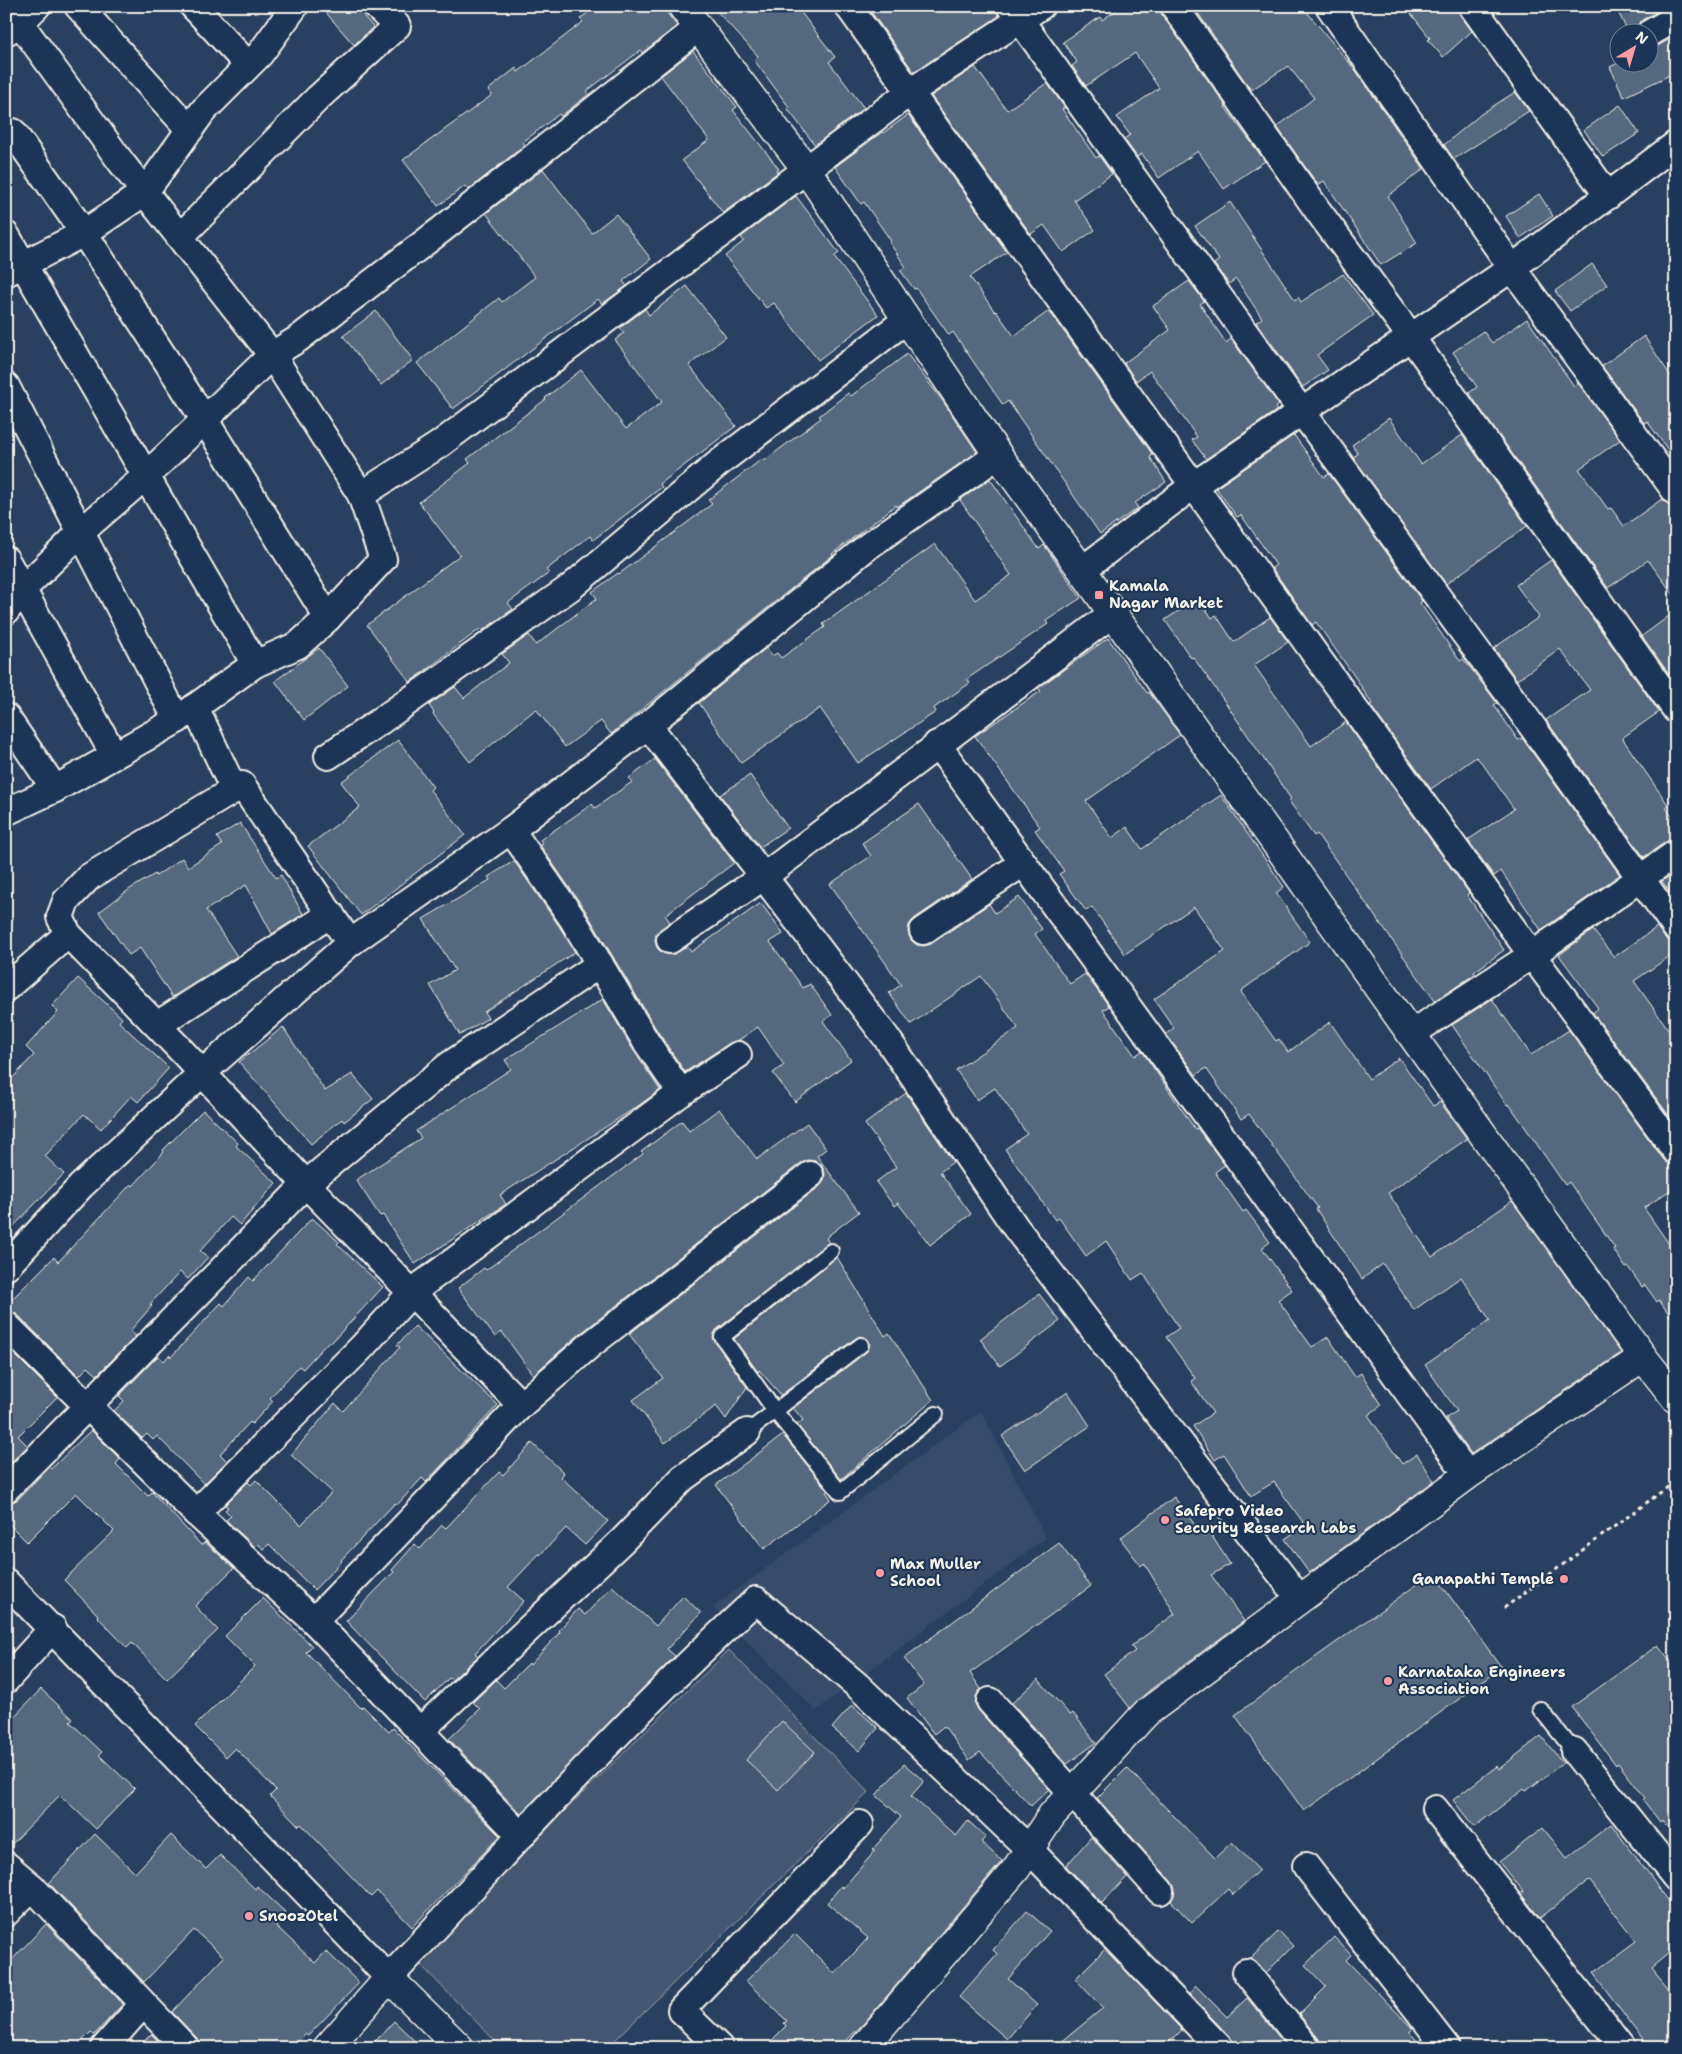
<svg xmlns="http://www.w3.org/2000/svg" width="1682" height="2054" viewBox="0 0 1682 2054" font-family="'Shantell Sans',sans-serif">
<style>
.built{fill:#374c69}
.green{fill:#445771;stroke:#9ca4ac}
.building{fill:#56677d;stroke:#f4f1e8}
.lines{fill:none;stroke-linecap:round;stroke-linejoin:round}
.service-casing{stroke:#f4f1e8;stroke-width:18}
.minor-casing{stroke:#f4f1e8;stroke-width:30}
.tertiary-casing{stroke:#f4f1e8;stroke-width:31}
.path{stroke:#f4f1e8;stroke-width:3;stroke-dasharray:4 4;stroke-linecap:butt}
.service{stroke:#1d3557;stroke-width:14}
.minor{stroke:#1d3557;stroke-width:26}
.tertiary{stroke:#1d3557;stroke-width:28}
.poi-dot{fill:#ff9aa2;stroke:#1d3557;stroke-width:2}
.labels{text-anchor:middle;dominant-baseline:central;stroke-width:4;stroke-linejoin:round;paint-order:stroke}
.poi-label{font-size:15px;font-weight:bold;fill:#f4f1e8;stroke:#1d3557;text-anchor:start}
</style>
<rect width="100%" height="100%" fill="#2a4060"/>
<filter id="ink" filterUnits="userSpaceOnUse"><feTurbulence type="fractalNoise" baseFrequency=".02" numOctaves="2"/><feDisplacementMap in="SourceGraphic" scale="10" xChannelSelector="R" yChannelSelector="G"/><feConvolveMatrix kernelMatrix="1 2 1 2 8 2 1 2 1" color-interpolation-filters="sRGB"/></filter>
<g filter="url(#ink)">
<polygon class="built" points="981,1411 1046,1538 816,1711 713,1607"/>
<polygon class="green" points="729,1650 869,1792 607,2048 502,2048 414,1958"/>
<g class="building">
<polygon points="320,6 355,6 373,27 354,45"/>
<polygon points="596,6 662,6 677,26 642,53 641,50 587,91 589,94 561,116 559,114 523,142 525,145 468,190 465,186 438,206 403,160 492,95 488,90 516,68 518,72 583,22 580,19"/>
<polygon points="712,6 796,6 835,57 829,62 864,108 815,145 787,108 789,107 754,60 758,56"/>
<polygon points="867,6 995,6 999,16 914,72"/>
<polygon points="1122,6 1159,6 1162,15 1226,106 1225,107 1265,161 1224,189 1198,151 1159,178 1142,154 1137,157 1124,139 1130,135 1117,117 1159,88 1135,53 1086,86 1072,66 1077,62 1063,42 1100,17 1102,20"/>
<polygon points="1193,6 1302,6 1356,71 1424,169 1388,196 1417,243 1381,265 1324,181 1318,185 1277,127 1314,98 1288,66 1251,90"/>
<polygon points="1405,6 1457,6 1460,15 1472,31 1443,57 1428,40 1430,38"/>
<polygon points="1615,6 1666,6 1642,20 1637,26 1635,32 1628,32"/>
<polygon points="1676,35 1676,72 1624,97 1610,67 1620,62 1650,62 1650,48 1658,46"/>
<polygon points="693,51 737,107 733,110 779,169 777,170 778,172 723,213 682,160 709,140 661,76"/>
<polygon points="975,67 1007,110 1047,83 1065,108 1062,109 1096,158 1099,156 1112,174 1074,200 1095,230 1063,252 1044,225 1031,234 931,96"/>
<polygon points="1515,92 1529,111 1454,159 1444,145 1481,114"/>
<polygon points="1620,105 1639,133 1603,157 1584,130"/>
<polygon points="908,115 1007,252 970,277 995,312 996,311 1014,336 1049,311 1153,455 1150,457 1166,482 1135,503 1138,508 1100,534 1008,401 1003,405 953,332 949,335 916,288 914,289 900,270 906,267 889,242 891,241 864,202 861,204 835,167 882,132 883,133"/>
<polygon points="543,169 592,233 616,214 651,259 623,281 627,286 602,304 598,299 453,409 417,363 499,298 502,302 535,277 486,213"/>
<polygon points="1539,194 1553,216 1520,238 1506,216"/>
<polygon points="796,196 839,253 834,257 878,315 818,360 774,303 766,308 725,256 744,241 741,237"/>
<polygon points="1230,202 1295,300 1298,297 1301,302 1343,274 1373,315 1317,355 1328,370 1303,387 1256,322 1262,318 1236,279 1229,284 1214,264 1219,260 1195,226"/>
<polygon points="1592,264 1607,285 1570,311 1555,291"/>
<polygon points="1189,281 1204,301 1200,304 1226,343 1231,339 1279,405 1275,408 1277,410 1206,459 1192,440 1197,437 1150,371 1136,381 1124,363 1170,330 1153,306"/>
<polygon points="687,286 726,337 689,365 736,426 660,484 662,487 624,516 593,540 590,536 546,570 549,573 508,603 513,609 510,611 482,631 480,629 410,682 367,625 460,555 419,502 470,463 467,459 546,399 545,398 581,370 626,429 662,402 615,340 624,333 620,328 645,309 649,315"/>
<polygon points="376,311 413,360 381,385 343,336"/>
<polygon points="1527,319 1574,386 1578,383 1620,440 1579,469 1608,509 1611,508 1624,526 1662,499 1670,505 1676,507 1676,598 1648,560 1608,588 1469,393 1477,387 1453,352 1483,331 1492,343"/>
<polygon points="1644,336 1676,384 1676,461 1647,421 1644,423 1602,366"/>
<polygon points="907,354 942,400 977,452 897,507 896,505 832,554 833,555 611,734 601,721 565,747 536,709 470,762 433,714 434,713 429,705 455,687 464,698 509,663 502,654 529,635 536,645 597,598 592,592 618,573 619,574 712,504 708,500 762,459 764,461 821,418 819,416 848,393 851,396"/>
<polygon points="1389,418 1421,464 1462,435 1527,526 1446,584 1353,457 1358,454 1352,445"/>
<polygon points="1294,435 1324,477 1329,474 1422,601 1420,603 1460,661 1463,659 1469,666 1497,703 1494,705 1518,740 1522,738 1620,875 1541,930 1501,871 1494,876 1468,840 1514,809 1482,763 1476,757 1431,789 1370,705 1372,704 1357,680 1316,622 1312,625 1272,568 1276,565 1241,515 1237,517 1216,488"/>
<polygon points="990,479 1039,549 1044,545 1081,598 1046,621 1048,624 967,679 970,683 934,708 936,712 858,763 820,708 741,763 699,703 766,648 772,656 777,653 781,658 825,627 823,624 935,544 975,600 1011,575 960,500"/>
<polygon points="1551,560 1659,712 1622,738 1669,806 1666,808 1676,822 1676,838 1667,841 1644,857 1546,720 1590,690 1560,649 1517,680 1494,648 1539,617 1516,585"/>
<polygon points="1198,598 1212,618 1216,615 1234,642 1270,617 1288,642 1254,665 1311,746 1346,722 1469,893 1467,895 1504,950 1474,972 1475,974 1435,1001 1317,834 1314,836 1289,801 1291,799 1225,702 1193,657 1191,658 1165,620"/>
<polygon points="1676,611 1676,684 1642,636"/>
<polygon points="1108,638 1147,693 1149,692 1180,735 1086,801 1112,838 1127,827 1142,849 1221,795 1284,887 1276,893 1310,942 1242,990 1241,992 1276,1041 1279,1039 1288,1052 1330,1022 1369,1079 1399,1058 1433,1106 1440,1102 1467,1139 1388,1193 1432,1257 1512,1201 1621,1353 1471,1454 1446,1418 1457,1411 1425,1365 1490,1320 1461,1277 1414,1310 1383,1264 1362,1279 1316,1209 1318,1208 1249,1114 1241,1119 1206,1068 1196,1075 1166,1034 1174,1028 1154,999 1225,951 1194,907 1125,954 1092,907 1086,911 1059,874 1064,871 1035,830 1040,827 975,736 1041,691 1038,688"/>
<polygon points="319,648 348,686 304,720 275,681"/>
<polygon points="398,740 433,787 430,790 465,835 361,915 308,846 360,807 341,782"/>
<polygon points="655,759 734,863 665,915 670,922 656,934 655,941 657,948 663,953 671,955 687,946 691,952 761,903 783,934 770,942 803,988 810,984 832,1015 823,1021 851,1060 795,1102 773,1073 784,1065 758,1027 739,1040 730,1043 685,1072 658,1032 585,910 540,845 543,844 540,840 592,804 595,808 632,782 629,778"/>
<polygon points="750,775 788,828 760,847 720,795"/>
<polygon points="919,804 972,879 914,919 909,925 908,932 911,940 917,945 924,946 931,944 989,904 995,913 1019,897 1042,929 1035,934 1070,984 1085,974 1109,1006 1103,1010 1135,1056 1142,1051 1195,1129 1197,1128 1225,1165 1215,1172 1243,1212 1246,1210 1270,1242 1262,1248 1292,1290 1278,1300 1312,1347 1328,1337 1355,1377 1361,1373 1382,1405 1368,1415 1402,1464 1417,1454 1434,1481 1309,1573 1285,1539 1305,1525 1274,1482 1251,1496 1224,1454 1215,1460 1193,1426 1213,1413 1191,1381 1195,1378 1166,1337 1179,1328 1143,1273 1132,1280 1106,1241 1086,1256 1059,1218 1055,1220 1005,1149 1027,1134 995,1088 977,1100 956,1070 1018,1028 981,976 911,1024 889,993 901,985 830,884 871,856 862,843"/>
<polygon points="240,823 276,878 281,875 303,914 272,934 246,885 206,910 237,956 172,997 140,948 129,955 99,912 130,889 155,874 156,876 182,858 188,867 222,845 217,837"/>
<polygon points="514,861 559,926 575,952 484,1012 488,1018 460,1035 430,985 455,970 423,919 490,880 488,877"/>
<polygon points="1676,872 1676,901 1662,881"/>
<polygon points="1657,927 1664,937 1669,941 1676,943 1676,952 1634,981 1676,1040 1676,1125 1593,1013 1598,1008 1559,955 1593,930 1614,957"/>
<polygon points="78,978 122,1018 119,1022 169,1068 138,1102 131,1096 101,1129 84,1114 45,1156 64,1174 6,1234 6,1085 34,1055 26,1047 58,1012 52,1006"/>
<polygon points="603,999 632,1048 660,1090 638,1106 500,1195 506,1204 415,1264 383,1215 380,1216 356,1180 421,1138 416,1131 511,1069 505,1060"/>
<polygon points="1492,999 1531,1055 1569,1030 1664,1160 1670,1164 1676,1166 1676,1186 1644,1208 1676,1254 1676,1324 1659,1300 1657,1302 1645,1285 1642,1287 1628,1267 1626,1268 1613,1249 1615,1248 1569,1182 1565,1185 1509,1104 1507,1105 1452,1025"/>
<polygon points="283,1027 325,1091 352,1074 373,1099 344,1122 342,1119 311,1144 239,1062"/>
<polygon points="906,1093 953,1162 940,1172 971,1214 930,1245 898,1203 894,1206 876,1182 896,1167 865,1124"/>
<polygon points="719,1109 757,1159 807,1123 826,1149 817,1156 859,1212 829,1235 826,1238 829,1243 716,1330 713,1338 715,1342 747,1387 726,1419 716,1406 665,1443 633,1400 663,1378 629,1334 819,1187 824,1181 825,1173 822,1166 816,1161 808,1160 801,1163 581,1333 533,1375 502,1332 495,1337 458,1288 484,1268 486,1270 643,1154 641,1152 682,1121 689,1131"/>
<polygon points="203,1110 238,1143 236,1146 276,1183 240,1225 231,1217 200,1251 208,1257 188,1279 180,1272 150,1304 152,1306 130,1331 136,1336 97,1375 88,1367 79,1376 17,1314 6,1310 6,1305 54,1257 58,1262 131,1184 133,1186 164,1152 163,1150"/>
<polygon points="312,1218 339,1242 337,1244 383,1287 331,1343 329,1341 303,1369 299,1366 270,1398 273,1401 252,1424 250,1422 220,1454 227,1461 204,1484 157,1436 153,1440 147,1434 142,1438 114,1411 124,1401 119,1396 158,1356 164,1361 169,1355 171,1357 221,1303 224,1306 249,1277 253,1281"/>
<polygon points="837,1257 885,1336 889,1333 933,1400 841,1479 797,1425 803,1420 793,1408 866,1352 870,1344 868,1339 860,1336 856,1338 781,1395 759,1370 758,1372 734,1339"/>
<polygon points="1039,1294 1060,1321 1000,1366 980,1339"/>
<polygon points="415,1326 498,1405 426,1482 422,1478 397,1505 395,1503 341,1560 342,1561 314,1590 269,1544 264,1549 258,1544 255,1547 226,1520 231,1516 225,1510 228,1507 225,1505 248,1482 251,1485 256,1480 301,1525 332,1492 291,1455 335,1403 343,1411 400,1347 397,1345"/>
<polygon points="6,1346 57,1397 18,1436 28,1446 6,1467"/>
<polygon points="1068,1392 1090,1426 1025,1470 1002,1436"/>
<polygon points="91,1430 120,1459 116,1464 148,1496 152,1492 201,1545 205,1542 234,1568 195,1606 218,1630 167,1679 132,1643 127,1648 97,1616 98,1615 64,1580 114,1531 76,1493 27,1542 6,1521 6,1504 17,1500 49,1467 51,1469"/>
<polygon points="783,1435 828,1491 826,1492 831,1499 764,1549 716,1485"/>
<polygon points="532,1443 564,1473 561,1477 608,1521 585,1545 566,1528 540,1555 539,1554 508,1587 524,1601 475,1653 478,1656 475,1659 452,1680 449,1678 425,1702 346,1621 394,1572 392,1570 415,1544 420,1549 442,1525 446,1528 499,1472 503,1475"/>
<polygon points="1174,1497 1204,1537 1210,1533 1230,1564 1211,1575 1244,1621 1151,1689 1130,1708 1104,1674 1135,1651 1131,1646 1175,1614 1144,1563 1141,1566 1120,1538"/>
<polygon points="1059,1543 1091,1586 970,1673 981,1689 976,1697 975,1704 979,1711 1049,1789 1031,1806 980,1752 969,1760 944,1726 934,1734 907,1698 924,1685 904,1658"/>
<polygon points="1433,1573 1502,1668 1304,1811 1235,1715"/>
<polygon points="612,1586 656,1626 683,1596 701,1613 667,1649 675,1656 521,1814 449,1739 480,1709 473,1702 496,1680 504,1688 529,1663 530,1665 560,1632 559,1630 578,1609 585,1615"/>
<polygon points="263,1598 312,1646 306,1652 361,1708 363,1706 389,1732 393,1728 500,1836 412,1927 377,1891 371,1897 301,1824 299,1826 270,1796 276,1790 235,1748 226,1757 195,1726 255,1666 225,1636"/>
<polygon points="1658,1645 1676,1668 1676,1838 1662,1820 1660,1822 1643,1800 1645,1798 1618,1763 1616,1765 1572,1707"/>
<polygon points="1038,1679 1070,1715 1073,1713 1096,1743 1067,1764 1012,1703"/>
<polygon points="41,1689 73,1719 70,1722 102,1752 99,1755 135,1789 96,1829 60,1795 6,1850 6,1725"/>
<polygon points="852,1705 878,1728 859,1751 832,1728"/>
<polygon points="782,1721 815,1752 778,1790 746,1760"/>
<polygon points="1541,1736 1563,1763 1526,1791 1524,1789 1474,1827 1453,1800 1497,1766 1499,1769"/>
<polygon points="904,1764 924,1781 911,1796 956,1836 968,1821 986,1837 981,1842 1002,1861 864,2023 839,2048 764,2048 786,2026 784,2023 787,2021 746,1981 795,1934 835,1974 868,1938 827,1903 841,1886 843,1888 875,1851 873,1849 901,1817 876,1795"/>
<polygon points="1127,1768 1215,1858 1232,1842 1259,1870 1233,1895 1228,1889 1192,1923 1171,1901 1174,1895 1175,1888 1171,1881 1097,1798"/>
<polygon points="1611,1824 1676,1911 1676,1947 1651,1968 1676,1998 1676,2048 1650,2048 1593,1973 1636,1941 1589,1880 1540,1918 1520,1893 1523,1892 1499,1862 1543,1828 1567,1858"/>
<polygon points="95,1834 135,1873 171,1835 206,1869 220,1855 255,1889 257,1886 285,1912 274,1924 315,1963 326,1951 359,1983 308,2036 305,2034 292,2048 201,2048 197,2038 172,2012 224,1957 194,1930 144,1982 49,1883"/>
<polygon points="1091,1837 1127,1877 1102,1903 1066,1866"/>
<polygon points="1027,1911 1050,1931 1008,1979 1037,2005 1007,2039 959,1997 997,1954 993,1950"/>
<polygon points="46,1924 123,2004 94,2035 91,2032 75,2048 6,2048 6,1966"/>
<polygon points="1279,1931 1293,1946 1266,1973 1251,1958"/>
<polygon points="1334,1937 1351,1955 1346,1960 1413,2029 1409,2032 1424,2048 1322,2048 1319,2039 1299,2014 1326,1987 1305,1965"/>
<polygon points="1105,1949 1182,2030 1164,2048 1054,2048 1103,2008 1075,1979"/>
<polygon points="1196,1986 1227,2017 1247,1998 1288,2048 1235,2048 1231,2038 1189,1994"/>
<polygon points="394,2021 422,2048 369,2048"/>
<polygon points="151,2034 165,2048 138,2048"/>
</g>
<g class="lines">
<defs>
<g id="service">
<polyline points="861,1345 775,1411 840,1492 936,1414"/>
<polyline points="747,1432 775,1411 722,1337 831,1251"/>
<polyline points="1540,1709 1574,1751"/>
</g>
<g id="minor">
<polyline points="78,6 190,130"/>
<polyline points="193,6 248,65"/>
<polyline points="848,6 1532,955 1676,1151"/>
<polyline points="1010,6 1302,412 1519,708 1676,928"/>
<polyline points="1174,6 1318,211 1411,337 1676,710"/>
<polyline points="1329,6 1512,268 1676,492"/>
<polyline points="1472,6 1608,196"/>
<polyline points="6,32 20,23 37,6"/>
<polyline points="1650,33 1676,18"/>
<polyline points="13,132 84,233 204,419 328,618"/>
<polyline points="6,235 255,664"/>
<polyline points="180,237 318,98 397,26 376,6"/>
<polyline points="6,273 84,233 145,192 203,111 260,54 295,6"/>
<polyline points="6,386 177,720"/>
<polyline points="361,495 440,444 910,92 1041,6"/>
<polyline points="6,560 114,755"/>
<polyline points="1082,570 1194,485 1512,268 1676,144"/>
<polyline points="6,611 22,590 82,531 147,475 272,355 298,339 441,230 698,28"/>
<polyline points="195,707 234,790"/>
<polyline points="6,717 55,789"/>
<polyline points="648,725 886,1037 1016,1228 1299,1598"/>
<polyline points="937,744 1468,1475"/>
<polyline points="328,756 379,722 571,587 720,462 906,320"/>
<polyline points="6,812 55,789 177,720 255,664 298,645 328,618 383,559 361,495 272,355 121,162 20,23"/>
<polyline points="923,931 1023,863"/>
<polyline points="670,940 763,877 1112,614"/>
<polyline points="350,943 242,785 89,877 66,901 60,917 68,934 177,1046 306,1184 521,1405"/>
<polyline points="6,988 68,934"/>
<polyline points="157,1025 331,914"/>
<polyline points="1411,1034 1532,955 1676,853"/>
<polyline points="681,1093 738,1055"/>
<polyline points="6,1267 81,1186 201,1074 350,943 511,830 648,725 867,547 998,455"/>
<polyline points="6,1325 196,1513 314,1621 521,1836"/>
<polyline points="6,1489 306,1184 448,1066 600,964"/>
<polyline points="196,1513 362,1347 412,1292 681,1093 645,1040 572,918 511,830"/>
<path d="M6 1582 389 1978C508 1849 626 1719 756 1600L858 1686 1030 1850 1220 2048"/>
<polyline points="314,1621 521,1405 590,1345 810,1175"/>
<polyline points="6,1680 53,1628"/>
<polyline points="990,1701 1160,1891"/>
<polyline points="420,1731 622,1541 683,1478 747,1432"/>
<polyline points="1574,1751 1676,1878"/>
<polyline points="1435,1809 1623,2048"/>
<polyline points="6,1865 32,1887 186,2048"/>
<polyline points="1306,1866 1447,2048"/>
<polyline points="6,1913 32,1887"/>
<polyline points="1246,1972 1307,2048"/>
<polyline points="104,2048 143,2004"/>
<polyline points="720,2048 681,2010 860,1824"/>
</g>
<g id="tertiary">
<polyline points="682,6 806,169 998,455 1082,570 1411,1034 1643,1357 1676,1399"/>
<polyline points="327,2048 389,1978 460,2048"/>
<polyline points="863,2048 1016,1869 1052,1815 1146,1713 1468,1475 1643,1357"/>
</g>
</defs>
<use href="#service" class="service-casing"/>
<use href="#minor" class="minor-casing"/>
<use href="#tertiary" class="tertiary-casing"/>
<polyline class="path" points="1504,1608 1676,1481"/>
<use href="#service" class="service"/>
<use href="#minor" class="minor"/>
<use href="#tertiary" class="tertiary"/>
</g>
</g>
<g class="poi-dot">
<rect x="1094" y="590" width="10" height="10" rx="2.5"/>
<circle cx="1165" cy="1520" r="5"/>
<circle cx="880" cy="1573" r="5"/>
<circle cx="1564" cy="1579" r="5"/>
<circle cx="1388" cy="1681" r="5"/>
<circle cx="249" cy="1916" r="5"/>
</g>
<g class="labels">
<g class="poi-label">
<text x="1109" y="586">Kamala<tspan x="1109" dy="17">Nagar Market</tspan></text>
<text x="1175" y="1511">Safepro Video<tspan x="1175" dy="17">Security Research Labs</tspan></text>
<text x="890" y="1564">Max Muller<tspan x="890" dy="17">School</tspan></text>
<text x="1554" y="1579" text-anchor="end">Ganapathi Temple</text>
<text x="1398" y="1672">Karnataka Engineers<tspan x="1398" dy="17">Association</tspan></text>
<text x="259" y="1916">SnoozOtel</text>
</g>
</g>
<rect width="1682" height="2054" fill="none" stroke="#1d3557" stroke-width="25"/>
<rect x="12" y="12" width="1657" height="2029" fill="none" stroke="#f4f1e8" stroke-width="2" filter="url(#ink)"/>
<g transform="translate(1634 48) rotate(38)"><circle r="24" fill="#1d3557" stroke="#738091"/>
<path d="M0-4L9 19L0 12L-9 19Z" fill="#ff9aa2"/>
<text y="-8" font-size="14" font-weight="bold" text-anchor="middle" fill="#f4f1e8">N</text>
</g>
</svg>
